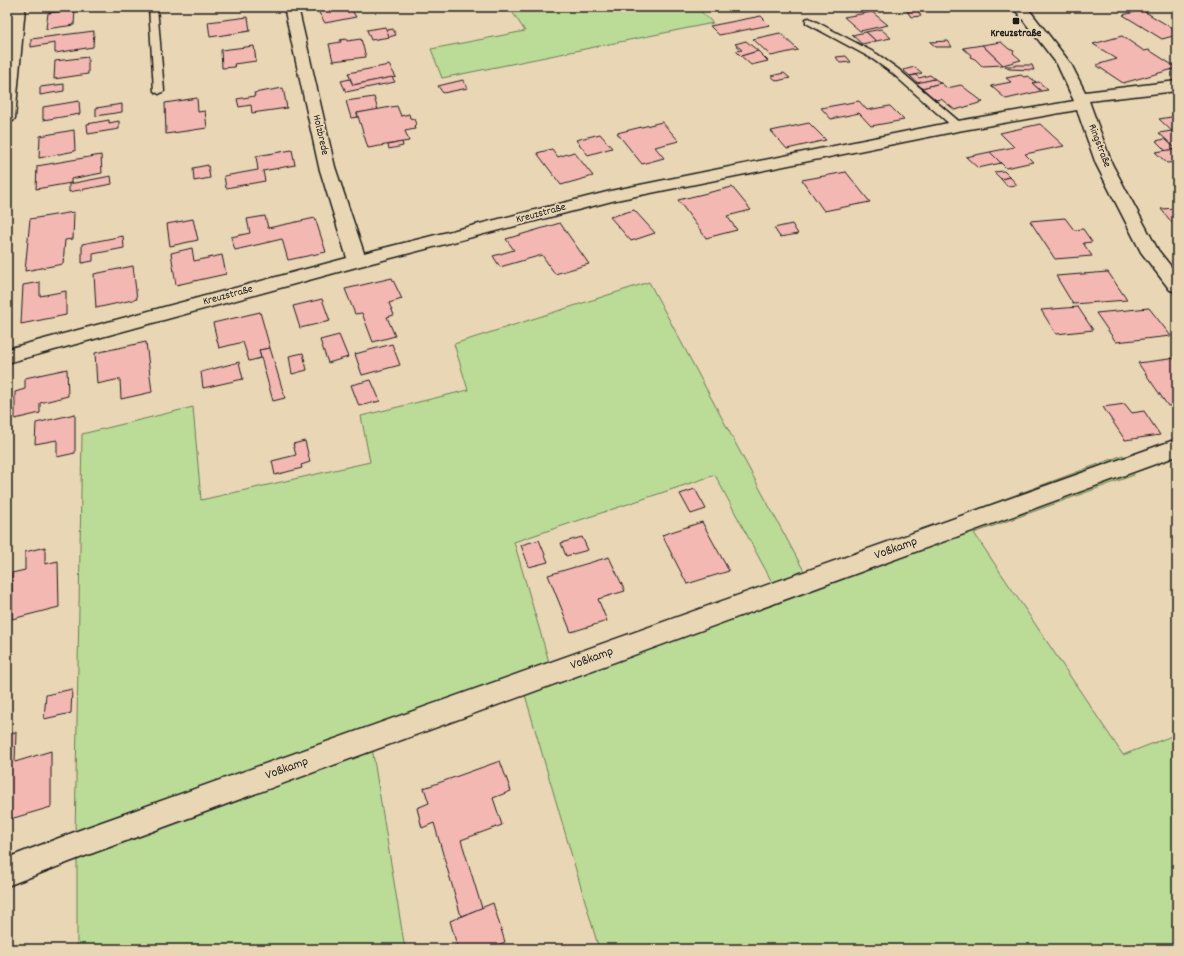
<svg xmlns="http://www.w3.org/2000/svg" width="1184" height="956" viewBox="0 0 1184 956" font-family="Dekko,sans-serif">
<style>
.green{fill:#badc96;stroke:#6b7c59;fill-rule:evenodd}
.building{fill:#f4b8b3;stroke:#1c1c1c}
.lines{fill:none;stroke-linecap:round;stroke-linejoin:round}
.service-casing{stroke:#1c1c1c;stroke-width:3}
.minor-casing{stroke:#1c1c1c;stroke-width:3}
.service{fill:#e9d6b4;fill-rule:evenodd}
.minor{fill:#e9d6b4;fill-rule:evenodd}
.poi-dot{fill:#1c1c1c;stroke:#e9d6b4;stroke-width:1.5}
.labels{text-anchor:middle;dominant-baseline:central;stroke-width:3.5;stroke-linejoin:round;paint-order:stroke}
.far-poi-label{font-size:11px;font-weight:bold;fill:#1c1c1c;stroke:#e9d6b4}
.far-street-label{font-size:11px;fill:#1c1c1c;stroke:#e9d6b4}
.street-label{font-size:13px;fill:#1c1c1c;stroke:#e9d6b4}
</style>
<rect width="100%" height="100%" fill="#e9d6b4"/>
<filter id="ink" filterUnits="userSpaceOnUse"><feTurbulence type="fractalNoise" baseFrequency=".025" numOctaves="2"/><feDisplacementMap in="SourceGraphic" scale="8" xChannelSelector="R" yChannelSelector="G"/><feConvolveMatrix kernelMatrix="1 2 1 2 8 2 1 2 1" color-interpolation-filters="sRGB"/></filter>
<g filter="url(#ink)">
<g class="green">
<polygon points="509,7 696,7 713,23 442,78 431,49 525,31"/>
<path d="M649 282 805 573 1123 455 1134 475 974 533 1123 755 1177 734V949H599L525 695 372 748 405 949H77V857L7 886V860L75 838 82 434 193 407 201 500 370 462 361 416 468 390 454 344ZM715 475 773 584 549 662 514 542Z"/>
</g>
<g class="building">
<polygon points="340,7 350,7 356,17 325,23 318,11"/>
<polygon points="956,7 992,7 993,8 959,10"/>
<polygon points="75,10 74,25 46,29 48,13"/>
<polygon points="917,10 921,16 911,17 907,11"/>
<polygon points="1142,10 1177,31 1177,35 1162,39 1123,15"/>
<polygon points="872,12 888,25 860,31 844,17"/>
<polygon points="761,16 770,25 719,35 710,26"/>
<polygon points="248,17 250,31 210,37 208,22"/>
<polygon points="385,27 390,37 371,40 367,30"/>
<polygon points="393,29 396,35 389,37 387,30"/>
<polygon points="881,29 891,38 876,41 866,32"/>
<polygon points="94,31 93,47 55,53 55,43 31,47 31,39"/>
<polygon points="866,32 876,41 862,44 852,35"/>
<polygon points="780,33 798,50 771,56 753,39"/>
<polygon points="1122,36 1144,51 1149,50 1177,68 1123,83 1096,65 1117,59 1093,44"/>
<polygon points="346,39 347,41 361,39 366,57 333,61 329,44 341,42 340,40"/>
<polygon points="746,41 758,51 741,56 736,51 742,50 735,44"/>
<polygon points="948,41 952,47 936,47 930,42"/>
<polygon points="1001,42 1009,49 1014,51 1013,53 1021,60 1003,65 982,45"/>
<polygon points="982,45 1003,65 982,66 975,59 970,57 971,55 963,48"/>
<polygon points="254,46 256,61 234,64 235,67 222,68 221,50"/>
<polygon points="758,51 768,61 751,65 741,56"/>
<polygon points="846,56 851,62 840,63 836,57"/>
<polygon points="88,57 88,74 54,79 55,61"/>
<polygon points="389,65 396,77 353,85 348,73"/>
<polygon points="1015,65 1032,65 1034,70 1009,69 1005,66 1015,66"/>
<polygon points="915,67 922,73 910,76 903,70"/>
<polygon points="784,73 790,78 777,81 771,76"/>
<polygon points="916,75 919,78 930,75 935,79 918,83 910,76"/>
<polygon points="1021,75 1024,77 1028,76 1036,82 1032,83 1041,91 1006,99 991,86 1011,82 1006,78"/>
<polygon points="392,77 395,82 346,92 341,81 350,79 353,85"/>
<polygon points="935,79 941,83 922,88 916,83"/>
<polygon points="463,80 468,88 443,93 438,86"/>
<polygon points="1039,82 1048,90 1041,91 1032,83"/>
<polygon points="941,83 947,88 961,85 983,102 955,110 941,99 936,100 922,88"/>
<polygon points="64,84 64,91 40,95 40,87"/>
<polygon points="283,88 287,108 252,113 251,105 239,107 237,99 255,96 254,93"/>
<polygon points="374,97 378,110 357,113 358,117 351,118 346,101"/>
<polygon points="197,98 198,112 205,111 207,128 166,134 165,103"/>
<polygon points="79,101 80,114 43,120 43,107"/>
<polygon points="859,101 867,110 890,106 904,120 871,126 859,113 831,119 821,108"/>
<polygon points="122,104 122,112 96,116 96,108"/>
<polygon points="397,106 401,116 409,114 410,118 414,119 416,124 414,126 415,129 405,131 409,141 368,148 357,113"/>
<polygon points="1177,116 1177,136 1159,119"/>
<polygon points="109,120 109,123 119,121 119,129 88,134 87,124"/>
<polygon points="662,122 679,141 655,147 664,158 642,164 617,133"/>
<polygon points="809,123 826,140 787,149 771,131"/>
<polygon points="1040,124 1064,146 1025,154 1033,162 1006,168 990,152 1014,147 1000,133"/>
<polygon points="74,130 75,151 39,158 40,136"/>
<polygon points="1172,131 1177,136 1177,150 1159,133"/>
<polygon points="600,134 612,148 588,155 576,140"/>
<polygon points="1165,139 1176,149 1166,151 1156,141"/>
<polygon points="402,142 403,146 389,149 388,145"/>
<polygon points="552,149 558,157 574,152 593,176 561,185 537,153"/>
<polygon points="1176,149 1177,162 1167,163 1155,152"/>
<polygon points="292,150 295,165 263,171 265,181 226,188 224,176 258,170 256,156"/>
<polygon points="990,152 1001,163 978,168 966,157"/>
<polygon points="101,155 102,173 71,179 71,183 36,189 37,166"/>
<polygon points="208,165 210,178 194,181 193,168"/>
<polygon points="1004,171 1010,177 1001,179 994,172"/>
<polygon points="846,172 870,202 824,211 802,180"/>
<polygon points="111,176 112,184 69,192 69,184"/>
<polygon points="1010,177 1017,185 1007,186 1001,179"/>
<polygon points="732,187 751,210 727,216 737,230 706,238 678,200"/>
<polygon points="1177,208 1177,229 1161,209"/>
<polygon points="634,210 655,233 631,241 610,217"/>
<polygon points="74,212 73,239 65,240 63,264 25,271 30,219"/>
<polygon points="265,216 268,228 315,218 326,252 288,260 282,239 235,250 231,237 250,233 247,219"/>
<polygon points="1065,218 1074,230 1083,229 1092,242 1083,243 1092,256 1055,259 1030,221"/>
<polygon points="193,219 198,240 170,246 167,224"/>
<polygon points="560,223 589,264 555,274 542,255 500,267 493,256 514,250 506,239"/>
<polygon points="792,224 798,234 780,237 774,228"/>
<polygon points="123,236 124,248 93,254 93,261 82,263 82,244"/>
<polygon points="192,248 194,261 222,255 226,274 176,285 171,253"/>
<polygon points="133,266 137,299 96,308 94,274"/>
<polygon points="1108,272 1127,300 1073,304 1056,276"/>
<polygon points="392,278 402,299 389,303 394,315 387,317 395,336 373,342 362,313 355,314 345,289"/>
<polygon points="40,282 40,296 66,291 66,315 21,324 23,285"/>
<polygon points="322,299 330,321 300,328 293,306"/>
<polygon points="1078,307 1093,330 1056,334 1041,310"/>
<polygon points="1149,308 1171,336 1116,342 1096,313"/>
<polygon points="260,312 270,348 259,350 261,358 249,361 243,342 219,348 213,323"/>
<polygon points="339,335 348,357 328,363 320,340"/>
<polygon points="146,342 152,392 121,399 120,379 97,384 95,353"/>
<polygon points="392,344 400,365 362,375 355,354"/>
<polygon points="270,348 285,398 273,401 259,350"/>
<polygon points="303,353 307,370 292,374 289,356"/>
<polygon points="1177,358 1177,405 1168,406 1138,363"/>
<polygon points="239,362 243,379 203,388 201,372"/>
<polygon points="67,369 68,396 40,403 40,413 15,419 15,392 25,389 25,378"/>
<polygon points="371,380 380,401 359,406 351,385"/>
<polygon points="1125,404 1132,413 1144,411 1160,435 1125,440 1103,407"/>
<polygon points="75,414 75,453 57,457 57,440 35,444 36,423"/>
<polygon points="305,441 310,462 301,465 302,468 275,475 272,461 296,455 293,444"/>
<polygon points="695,489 706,509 691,514 680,494"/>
<polygon points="702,522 729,571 687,584 662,535"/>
<polygon points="582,537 588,550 566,556 561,543"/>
<polygon points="539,540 548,562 529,567 521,545"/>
<polygon points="45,547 45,564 58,561 59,607 12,619 12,573 25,570 25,552"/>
<polygon points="609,557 625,591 598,599 607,621 571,632 548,575"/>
<polygon points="72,689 71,713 44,719 46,695"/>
<polygon points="16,732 15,762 51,751 51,807 7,820 7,735"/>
<polygon points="500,761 511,791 493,798 502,825 461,840 482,908 461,916 434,823 422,828 417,808 429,803 424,788"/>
<polygon points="493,903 505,942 488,949 458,949 450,921"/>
</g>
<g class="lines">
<defs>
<g id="service">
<polygon points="149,7 157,7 164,91 159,94 154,91"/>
<polygon points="809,18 877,54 898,69 962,124 963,126 962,128 954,128 892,73 871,58 806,23 806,19"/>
</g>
<g id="minor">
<polygon points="11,7 25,7 15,118 13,121 7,123 7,46"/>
<polygon points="284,7 298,7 335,167 364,253 615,190 958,121 1074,101 1057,64 1013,7 1027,7 1071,64 1085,92 1177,81 1177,91 1089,101 1112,164 1158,250 1177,274 1177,292 1170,290 1141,252 1096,164 1077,110 958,131 616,200 360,266 7,363 7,349 347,258 319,167"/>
<polygon points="1177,439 1177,456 85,856 7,886 7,858 85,828"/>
</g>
</defs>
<use href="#service" class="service-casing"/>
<use href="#minor" class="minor-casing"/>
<use href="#service" class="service"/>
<use href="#minor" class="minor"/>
</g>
</g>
<rect class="poi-dot" x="1012" y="17" width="8" height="8" rx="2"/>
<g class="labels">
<g class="far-poi-label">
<text x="1016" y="34">Kreuzstraße</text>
</g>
<g class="far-street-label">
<text transform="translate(320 135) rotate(77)">Holzbrede</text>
<text transform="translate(1099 146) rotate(69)">Ringstraße</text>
<text transform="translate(541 214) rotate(-15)">Kreuzstraße</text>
<text transform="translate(228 296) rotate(-15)">Kreuzstraße</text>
</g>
<g class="street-label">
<text transform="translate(896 549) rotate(-20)">Voßkamp</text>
<text transform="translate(592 659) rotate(-20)">Voßkamp</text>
<text transform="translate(287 769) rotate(-20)">Voßkamp</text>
</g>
</g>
<rect width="1184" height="956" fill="none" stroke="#e9d6b4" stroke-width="24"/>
<rect x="12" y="12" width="1160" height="932" fill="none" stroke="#1c1c1c" stroke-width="1.5" filter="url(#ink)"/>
</svg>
